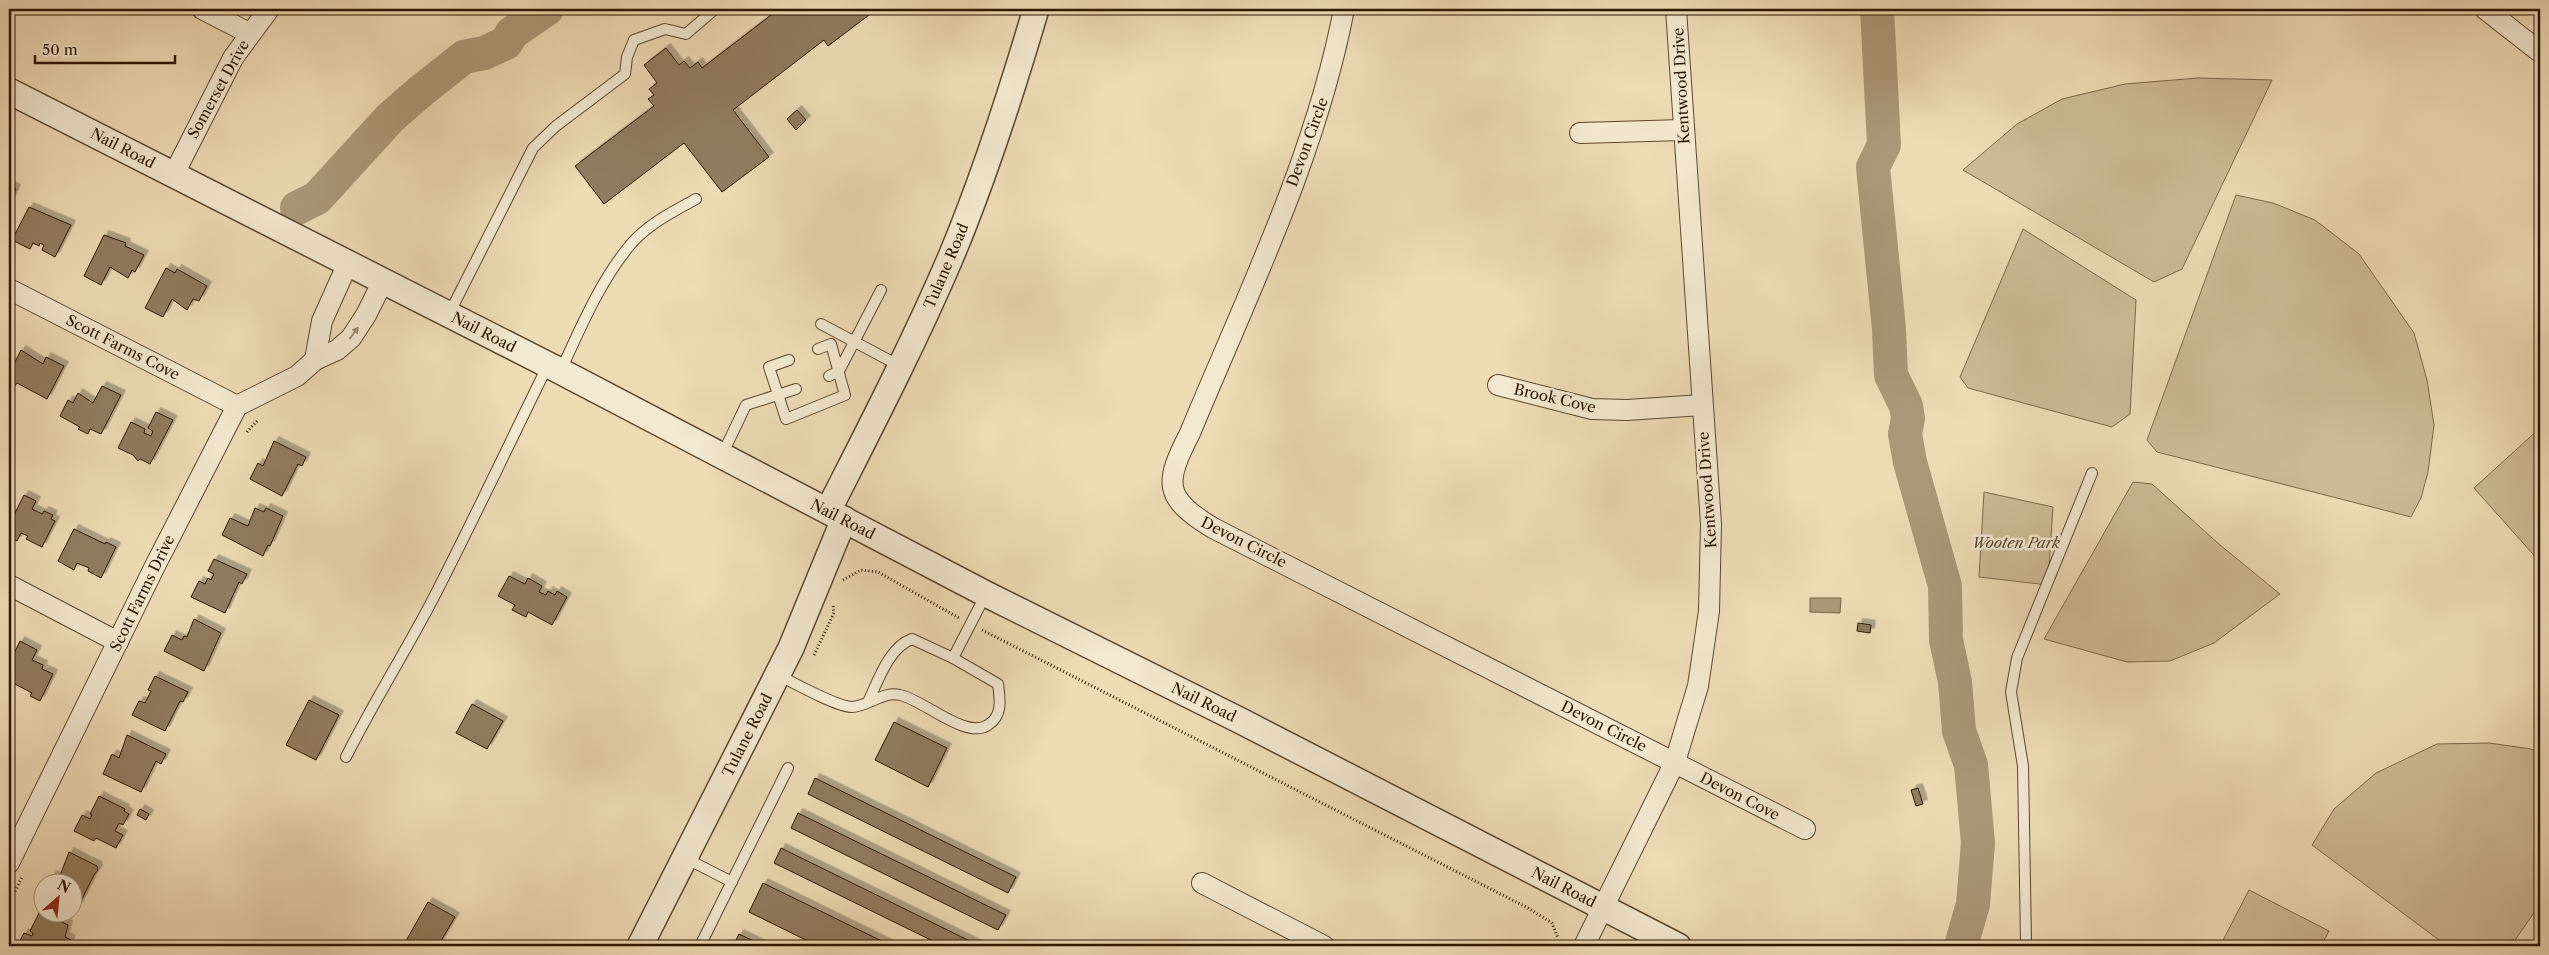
<svg xmlns="http://www.w3.org/2000/svg" width="2549" height="955" viewBox="0 0 2549 955" font-family="'Libre Caslon Text',serif">
<style>
.green{fill:#ccba97;stroke:#7c684c}
.water{fill:#ab9878;stroke:#786448}
.lines{fill:none;stroke-linecap:round;stroke-linejoin:round}
.river{stroke:#ab9878;stroke-width:34}
.building{fill:#907c5f;stroke:#2b1601;filter:url(#shadow)}
.service-casing{stroke:#5c472e;stroke-width:12}
.minor-casing{stroke:#5c472e;stroke-width:22}
.tertiary-casing{stroke:#5c472e;stroke-width:28}
.path{stroke:#2b1601;stroke-width:3;stroke-dasharray:1 2.5;stroke-linecap:butt}
.service{stroke:#f3e8d0;stroke-width:10}
.minor{stroke:#f3e8d0;stroke-width:20}
.tertiary{stroke:#f3e8d0;stroke-width:25}
.oneway{fill:#998a73}
.labels{text-anchor:middle;dominant-baseline:central;stroke-width:5;stroke-linejoin:round;paint-order:stroke}
.street-label{font-size:15px;fill:#2b1601;stroke:#f3e8d0}
.park-label{font-size:15px;font-style:italic;fill:#5b472e;stroke:#f3e8d0}
</style>
<defs>
<filter id="shadow"><feDropShadow dx="4.5" dy="-4.5" stdDeviation="0" flood-color="#0004"/></filter>
</defs>
<rect width="100%" height="100%" fill="#eddbb6"/>
<filter id="stains"><feTurbulence type="fractalNoise" baseFrequency=".004" numOctaves="4"/><feColorMatrix values="0 0 0 0 .2 0 0 0 0 .09 0 0 0 0 .02 0 0 0 .5 -.17"/></filter>
<radialGradient id="worn" r=".72"><stop offset=".6" stop-color="#630" stop-opacity="0"/><stop offset="1" stop-color="#630" stop-opacity=".3"/></radialGradient>
<g class="green">
<polygon points="2198,78 2272,80 2182,269 2154,282 1963,170 2017,124 2062,99 2125,84"/>
<polygon points="2236,195 2273,203 2315,220 2359,254 2414,333 2427,380 2434,425 2428,472 2421,498 2411,517 2157,452 2147,440"/>
<polygon points="2023,229 2136,300 2130,414 2112,427 1968,388 1960,377"/>
<polygon points="2540,428 2540,562 2474,488"/>
<polygon points="2133,482 2152,484 2220,545 2280,594 2214,643 2170,661 2127,662 2044,639"/>
<polygon points="1984,492 2053,507 2048,585 1979,577"/>
<polygon points="2489,743 2531,749 2540,753 2540,904 2511,946 2447,946 2312,845 2334,809 2376,773 2437,744"/>
<polygon points="2249,890 2329,931 2321,946 2220,946"/>
</g>
<polygon class="water" points="1810,598 1841,598 1840,613 1810,612"/>
<g class="lines">
<g class="river">
<polyline points="1877,9 1884,145 1873,167 1889,329 1891,375 1906,406 1908,418 1905,434 1910,462 1945,586 1946,640 1955,682 1959,731 1971,765 1978,843 1973,904 1961,946"/>
<polyline points="297,208 317,198 390,118 421,91 464,57 484,53 506,43 512,33 547,9"/>
</g>
</g>
<g class="building">
<polygon points="779,9 864,9 869,15 828,46 824,40 733,110 769,157 722,192 684,143 604,204 575,166 654,106 648,99 654,95 649,89 657,83 644,65 666,48 679,65 684,61 690,68 698,62 702,68"/>
<polygon points="797,110 806,120 796,130 787,119"/>
<polygon points="9,185 16,189 9,205"/>
<polygon points="29,207 71,225 55,257 42,250 44,245 40,243 39,246 33,243 30,249 12,240"/>
<polygon points="104,235 126,243 125,246 144,255 135,272 132,270 128,278 110,267 101,285 84,276"/>
<polygon points="166,268 175,273 177,269 207,286 199,301 193,299 187,310 172,299 163,317 145,308"/>
<polygon points="21,350 43,364 46,357 64,366 47,399 17,383 14,387 9,384 9,374"/>
<polygon points="102,386 121,395 101,434 90,429 88,434 78,429 80,427 60,416 68,400 73,403 78,393 93,403"/>
<polygon points="156,412 173,420 150,464 140,459 138,461 133,455 118,448 131,422 145,429 144,433 151,436 153,431 148,428"/>
<polygon points="274,441 306,457 302,466 298,464 282,496 250,479 258,463 263,466"/>
<polygon points="24,495 36,501 32,509 42,514 44,511 53,515 51,519 55,521 42,547 26,539 28,536 21,533 17,541 9,537 9,513 14,515"/>
<polygon points="255,508 264,512 266,508 283,516 270,546 268,545 263,556 222,535 230,518 248,526"/>
<polygon points="74,529 105,544 106,542 116,547 101,578 88,571 89,568 77,563 74,570 58,561"/>
<polygon points="214,559 247,574 242,584 239,582 225,613 191,597 199,581 205,584 208,578 211,580 214,574 208,571"/>
<polygon points="509,576 525,584 528,578 542,586 539,592 546,595 548,591 555,595 557,591 567,597 552,625 528,612 526,617 512,610 515,605 498,596"/>
<polygon points="194,619 221,633 204,671 164,651 172,635 182,640 184,636 187,637"/>
<polygon points="1858,623 1871,625 1870,633 1857,631"/>
<polygon points="20,641 37,650 32,660 43,665 42,669 53,674 40,701 30,696 32,693 15,684 14,687 9,684 9,664"/>
<polygon points="155,676 188,692 183,702 180,701 165,731 132,715 139,701 145,703 151,691 148,690"/>
<polygon points="309,700 339,715 316,760 286,745"/>
<polygon points="472,704 503,721 487,749 456,733"/>
<polygon points="894,722 947,748 928,787 875,760"/>
<polygon points="127,735 166,754 161,764 156,761 141,792 103,774 112,754 119,758"/>
<polygon points="815,778 1016,877 1008,893 808,794"/>
<polygon points="1918,788 1923,804 1916,806 1911,790"/>
<polygon points="99,796 125,809 124,811 129,814 123,825 119,823 115,831 123,835 116,848 96,838 94,841 74,831 82,815 90,819 92,815 90,814"/>
<polygon points="140,809 149,814 146,820 137,815"/>
<polygon points="798,813 1006,915 998,930 791,828"/>
<polygon points="781,848 980,946 943,946 774,863"/>
<polygon points="69,852 97,866 98,870 94,875 78,907 72,904 72,882 49,882 52,875 59,878"/>
<polygon points="763,883 892,946 818,946 749,912"/>
<polygon points="428,902 455,917 438,946 403,946"/>
<polygon points="40,911 68,925 65,937 71,940 68,946 17,946 24,933 32,936 33,933 30,931"/>
<polygon points="739,934 764,946 733,946"/>
</g>
<g class="lines">
<defs>
<g id="service">
<polyline points="449,314 533,148 556,126 625,74 627,57 634,40 665,29 686,34 715,9"/>
<polyline points="821,324 900,366"/>
<polyline points="789,360 769,367 786,419 845,395 831,344 818,349"/>
<path d="M561 370C581 327 600 281 631 244 648 224 674 211 696 199"/>
<polyline points="829,376 839,371 881,290"/>
<polyline points="722,455 746,405 796,389"/>
<polyline points="953,658 986,594"/>
<path d="M778 675C794 683 837 707 852 707 869 706 883 691 900 695 924 700 966 740 988 725 1003 716 1000 699 998 684L953 658 912 639C889 647 878 681 868 702"/>
<path d="M346 757C373 703 406 651 434 597 473 521 510 442 548 365"/>
<polyline points="685,858 732,882"/>
<polyline points="700,946 788,768"/>
<polyline points="2029,946 2026,942 2023,766 2011,692 2017,658 2092,473"/>
</g>
<g id="minor">
<polyline points="202,9 249,33"/>
<path d="M1344 9C1316 156 1247 295 1190 433 1165 482 1162 497 1213 528L1805 829"/>
<polyline points="2485,9 2540,52"/>
<polyline points="1580,133 1683,130"/>
<polyline points="174,174 233,58 269,9"/>
<polyline points="9,289 237,406"/>
<polyline points="315,360 322,321 348,263"/>
<polyline points="1498,385 1592,409 1627,410 1702,405"/>
<polyline points="9,585 118,642"/>
<polyline points="9,863 154,568 237,406 297,376 315,360 337,350 351,338 366,315 383,281"/>
<polyline points="1202,883 1324,946"/>
<polyline points="1584,946 1675,762 1698,686 1709,611 1711,524 1676,9"/>
</g>
<g id="tertiary">
<polyline points="9,91 560,371 986,594 1239,720 1678,946"/>
<path d="M828 511C870 428 913 345 950 259 984 178 1011 94 1036 9"/>
<polyline points="640,946 791,648 844,519"/>
</g>
</defs>
<use href="#service" class="service-casing"/>
<use href="#minor" class="minor-casing"/>
<use href="#tertiary" class="tertiary-casing"/>
<g class="path">
<polyline points="247,432 257,421"/>
<polyline points="843,580 861,570 878,572 959,618"/>
<polyline points="982,630 1528,908 1552,923 1558,938"/>
<polyline points="814,655 834,613 833,604"/>
<polyline points="9,904 22,877"/>
</g>
<use href="#service" class="service"/>
<use href="#minor" class="minor"/>
<use href="#tertiary" class="tertiary"/>
</g>
<defs><path id="oneway-solid" d="M-6-.8H1V-3.2L6.5 0L1 3.2V.8H-6Z" transform="scale(1.25)"/></defs>
<use class="oneway" href="#oneway-solid" transform="translate(354 333) rotate(-53)"/>
<g class="labels">
<g class="street-label">
<text transform="translate(1681 86) rotate(-93)">Kentwood Drive</text>
<text transform="translate(218 89) rotate(-61)">Somerset Drive</text>
<text transform="translate(1307 142) rotate(-70)">Devon Circle</text>
<text transform="translate(123 148) rotate(27)">Nail Road</text>
<text transform="translate(946 266) rotate(-67)">Tulane Road</text>
<text transform="translate(484 332) rotate(27)">Nail Road</text>
<text transform="translate(123 347) rotate(27)">Scott Farms Cove</text>
<text transform="translate(1555 398) rotate(13)">Brook Cove</text>
<text transform="translate(1707 490) rotate(-94)">Kentwood Drive</text>
<text transform="translate(843 519) rotate(27)">Nail Road</text>
<text transform="translate(1244 542) rotate(27)">Devon Circle</text>
<text transform="translate(142 593) rotate(-64)">Scott Farms Drive</text>
<text transform="translate(1204 702) rotate(26)">Nail Road</text>
<text transform="translate(1604 726) rotate(27)">Devon Circle</text>
<text transform="translate(747 735) rotate(-63)">Tulane Road</text>
<text transform="translate(1740 796) rotate(27)">Devon Cove</text>
<text transform="translate(1564 887) rotate(27)">Nail Road</text>
</g>
<g class="park-label">
<text x="2016" y="542">Wooten Park</text>
</g>
</g>
<rect width="2549" height="955" fill="none" stroke="#eddbb6" stroke-width="30"/>
<rect x="10" y="10" width="2529" height="935" fill="none" stroke="#2b1601" stroke-width="2.5"/>
<rect x="15" y="15" width="2519" height="925" fill="none" stroke="#2b1601"/>
<g transform="translate(58 898) rotate(27)"><circle r="24" fill="#f3e8d0" stroke="#a3947d"/>
<path d="M0-4L9 19L0 12L-9 19Z" fill="#8f2418"/>
<text y="-8" font-size="14" font-weight="bold" text-anchor="middle" fill="#2b1601">N</text>
</g>
<path d="M35 55v8h140v-8" fill="none" stroke="#2b1601" stroke-width="2.5"/>
<text x="42" y="55" font-size="15" fill="#2b1601" stroke="#f3e8d0" stroke-width="4" paint-order="stroke">50 m</text>
<rect width="100%" height="100%" filter="url(#stains)"/>
<rect width="100%" height="100%" fill="url(#worn)"/>
</svg>
